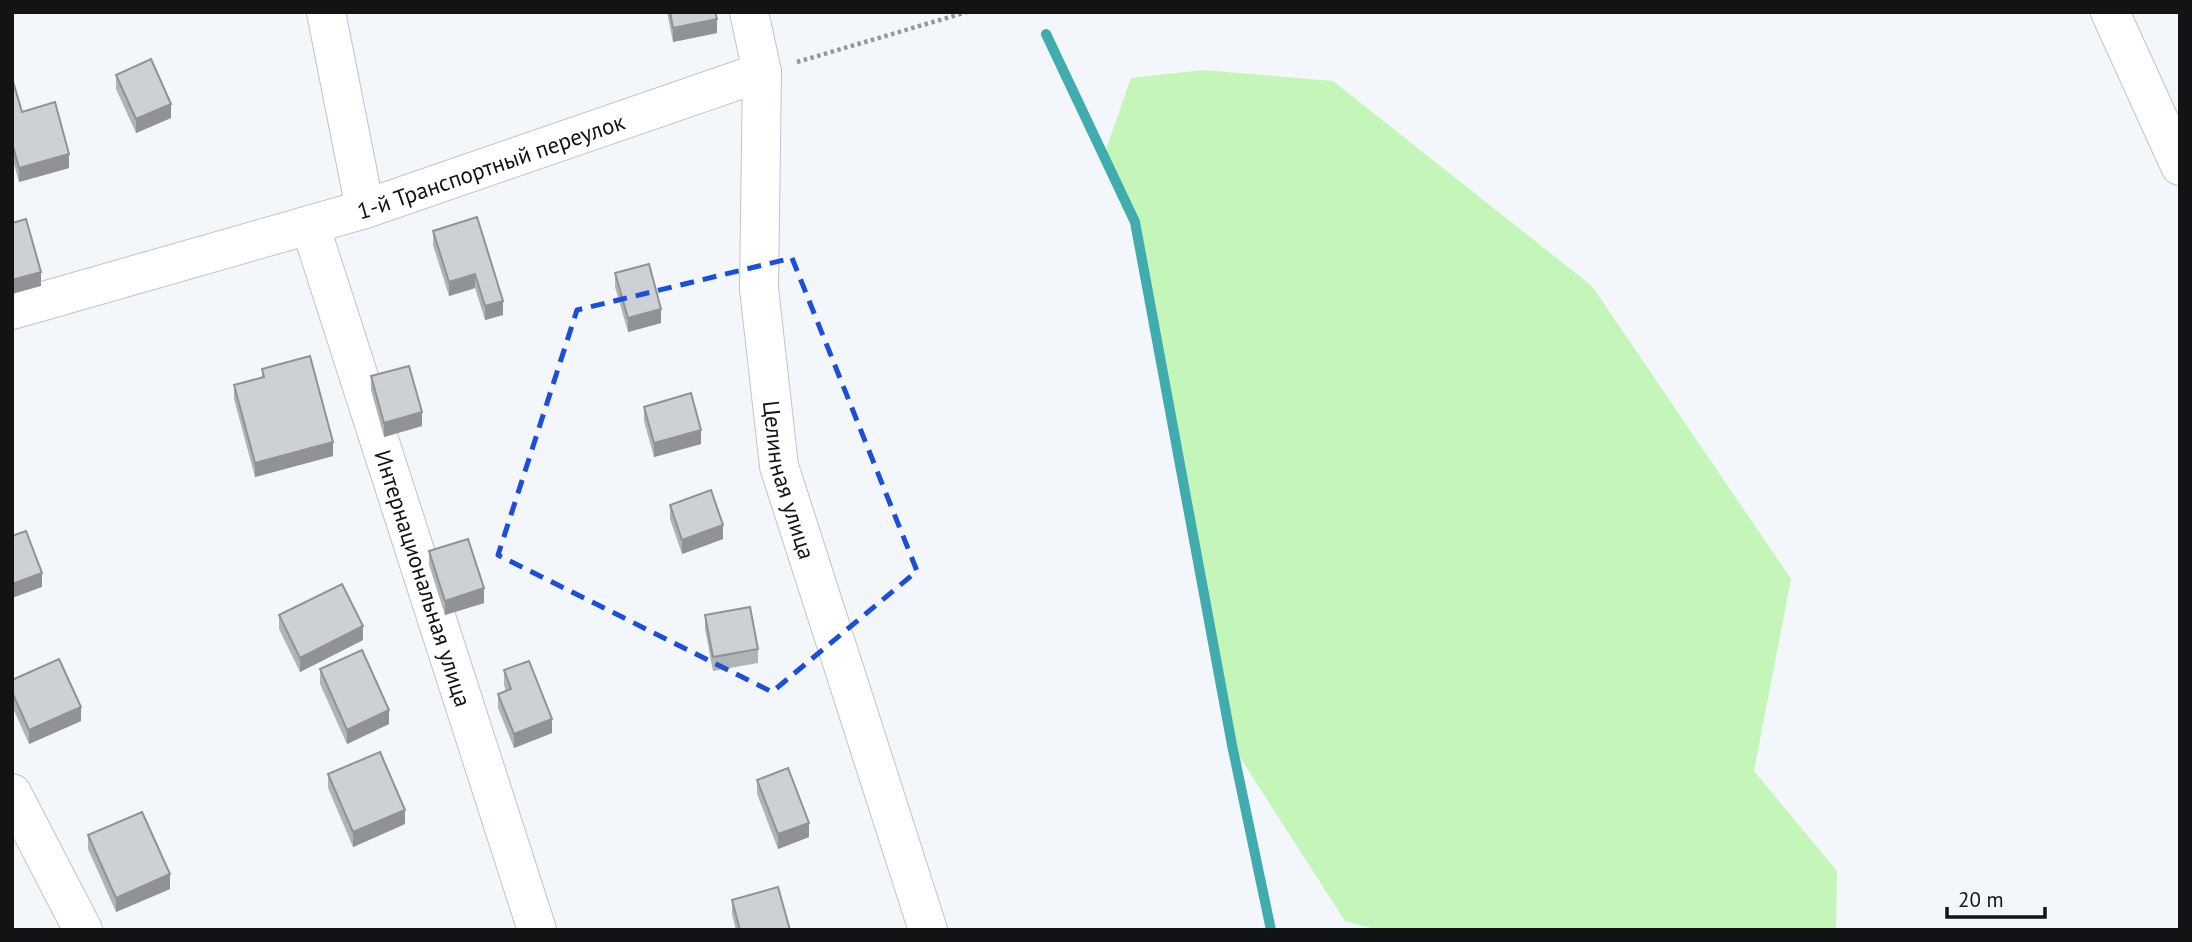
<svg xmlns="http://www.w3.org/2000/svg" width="2192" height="942" viewBox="0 0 2192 942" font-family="'PT Sans',sans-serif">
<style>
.green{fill:#c5f6b9}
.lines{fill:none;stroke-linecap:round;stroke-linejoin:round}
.stream{stroke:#40acae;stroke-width:10}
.minor-casing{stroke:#c0c4c8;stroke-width:40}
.path{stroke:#94979a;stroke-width:4.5;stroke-dasharray:3.5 3.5;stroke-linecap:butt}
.minor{stroke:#fff;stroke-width:38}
.wall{fill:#b0b4b7}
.shaded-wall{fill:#909295}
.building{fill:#cdd1d5;stroke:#909295;stroke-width:2}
.marked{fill:none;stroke:#1d4ed8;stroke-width:5;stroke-dasharray:14 9;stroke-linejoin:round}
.labels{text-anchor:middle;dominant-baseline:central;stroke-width:5;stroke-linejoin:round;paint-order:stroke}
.street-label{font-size:23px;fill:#121315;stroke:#f3f7fb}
</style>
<rect width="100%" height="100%" fill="#f3f7fb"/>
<polygon class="green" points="1203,70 1333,81 1592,286 1791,579 1754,771 1837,871 1836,930 1378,930 1345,921 1232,745 1135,222 1104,155 1131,78"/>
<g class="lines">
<polyline class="stream" points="1046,34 1135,222 1232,745 1271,930"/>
<defs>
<g id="minor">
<polyline points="326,12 365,209"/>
<path id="s1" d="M749 12 762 72 759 289 779 466 928 930"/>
<polyline points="2110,12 2180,166"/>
<path id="s2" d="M310 225 537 930"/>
<path id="s3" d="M12 310 365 209 762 72"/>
<polyline points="12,793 83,930"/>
</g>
</defs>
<use href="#minor" class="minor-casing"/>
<polyline class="path" points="797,62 967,12"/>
<use href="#minor" class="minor"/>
</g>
<g class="wall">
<polygon points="667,12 715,12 717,33 673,42"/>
<polygon points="116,75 171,118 136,133 116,89"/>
<polygon points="12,78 22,112 69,168 19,182 12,157"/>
<polygon points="477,217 503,315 485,320 475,288 449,296 433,245 433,231"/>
<polygon points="615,273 661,323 628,332 615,287"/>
<polygon points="262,369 333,456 255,477 234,399 234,385 262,378"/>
<polygon points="371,376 422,426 384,437 371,390"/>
<polygon points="644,407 701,444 654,457 644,421"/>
<polygon points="670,505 723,539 682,554 670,519"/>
<polygon points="429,551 484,603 445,615 429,565"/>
<polygon points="279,615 363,640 300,672 279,629"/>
<polygon points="705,615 758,649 758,663 713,671 705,629"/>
<polygon points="320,669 389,724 347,744 320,684"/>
<polygon points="504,670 552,733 514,748 498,708 498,694 506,691 504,685"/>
<polygon points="12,680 81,721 29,744 12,706"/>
<polygon points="328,774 405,824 353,847 328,788"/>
<polygon points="757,780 809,837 778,849 757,794"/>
<polygon points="88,835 170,889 116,912 88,849"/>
<polygon points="732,900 790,930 736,930 732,914"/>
</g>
<g class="shaded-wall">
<polygon points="717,19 717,33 673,42 673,28"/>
<polygon points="171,104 171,118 136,133 136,119"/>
<polygon points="69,154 69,168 19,182 19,168"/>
<polygon points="41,272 41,286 12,294 12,280"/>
<polygon points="475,274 475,288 449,296 449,282"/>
<polygon points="503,301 503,315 485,320 485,306"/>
<polygon points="661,309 661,323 628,332 628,318"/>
<polygon points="422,412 422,426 384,437 384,423"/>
<polygon points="701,430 701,444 654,457 654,443"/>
<polygon points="333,442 333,456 255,477 255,463"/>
<polygon points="723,525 723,539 682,554 682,540"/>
<polygon points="42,573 42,587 12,598 12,584"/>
<polygon points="484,588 484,603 445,615 445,601"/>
<polygon points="363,626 363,640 300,672 300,658"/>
<polygon points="81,707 81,721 29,744 29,730"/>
<polygon points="389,710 389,724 347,744 347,730"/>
<polygon points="552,719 552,733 514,748 514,734"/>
<polygon points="405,810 405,824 353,847 353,832"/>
<polygon points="809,823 809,837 778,849 778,834"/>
<polygon points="170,874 170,889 116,912 116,898"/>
</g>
<g class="building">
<polygon points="670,12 715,12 717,19 673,28"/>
<polygon points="151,59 171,104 136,119 116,75"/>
<polygon points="12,78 22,112 55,102 69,154 19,168 12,143"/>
<polygon points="477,217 503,301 485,306 475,274 449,282 433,231"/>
<polygon points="26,219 41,272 12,280 12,223"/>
<polygon points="649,264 661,309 628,318 615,273"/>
<polygon points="310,356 333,442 255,463 234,385 264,377 262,369"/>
<polygon points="409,366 422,412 384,423 371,376"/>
<polygon points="691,393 701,430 654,443 644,407"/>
<polygon points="711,490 723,525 682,540 670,505"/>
<polygon points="26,531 42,573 12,584 12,536"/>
<polygon points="468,539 484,588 445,601 429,551"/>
<polygon points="342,584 363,626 300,658 279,615"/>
<polygon points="750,607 758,649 713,657 705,615"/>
<polygon points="362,650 389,710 347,730 320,669"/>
<polygon points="59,659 81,707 29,730 12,692 12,680"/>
<polygon points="529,661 552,719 514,734 498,694 511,689 504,670"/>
<polygon points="380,752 405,810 353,832 328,774"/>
<polygon points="788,768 809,823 778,834 757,780"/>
<polygon points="142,812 170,874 116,898 88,835"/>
<polygon points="778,887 790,930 740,930 732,900"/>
</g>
<path class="marked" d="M792 258 917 571 772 692 498 555 577 310Z"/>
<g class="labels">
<g class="street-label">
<text stroke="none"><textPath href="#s3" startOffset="500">1-й Транспортный переулок</textPath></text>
<text stroke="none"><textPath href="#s1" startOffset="472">Целинная улица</textPath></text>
<text stroke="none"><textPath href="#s2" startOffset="371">Интернациональная улица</textPath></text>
</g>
</g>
<rect width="2192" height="942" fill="none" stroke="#121315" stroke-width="28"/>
<path d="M1947 907v10h98v-10" fill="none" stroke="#121315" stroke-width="3.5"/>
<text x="1958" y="907" font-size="21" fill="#121315" stroke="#f3f7fb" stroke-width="5" paint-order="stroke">20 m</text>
</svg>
